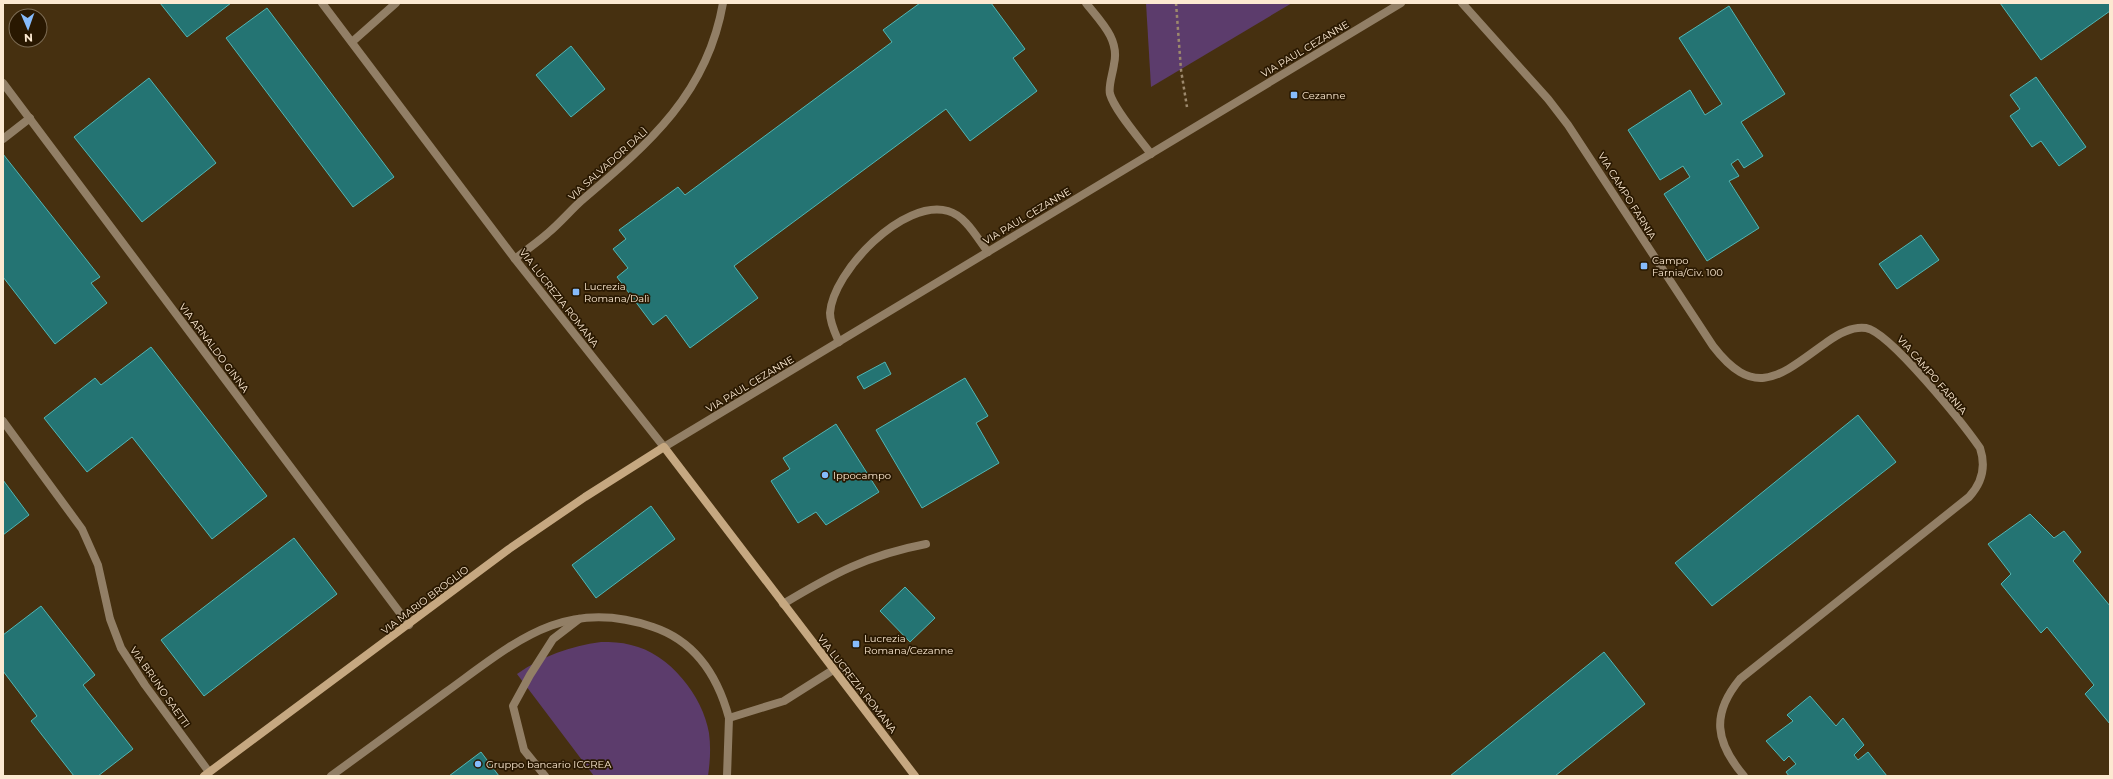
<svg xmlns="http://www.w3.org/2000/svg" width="2113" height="779" viewBox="0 0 2113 779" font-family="Montserrat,sans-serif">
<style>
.green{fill:#5c3c6c}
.building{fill:#247473;stroke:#51b6b4}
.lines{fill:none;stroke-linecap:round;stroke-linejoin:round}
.path{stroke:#9d896d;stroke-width:2.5;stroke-dasharray:3 3;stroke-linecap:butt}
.lane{stroke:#927f66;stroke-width:8}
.street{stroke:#927f66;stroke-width:8}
.secondary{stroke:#c6a881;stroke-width:8}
.poi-dot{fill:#86bbfb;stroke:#291801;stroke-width:1.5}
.labels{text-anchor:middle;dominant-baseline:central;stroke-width:3.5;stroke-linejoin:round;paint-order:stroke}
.street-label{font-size:10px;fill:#fce9d1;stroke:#291801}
.poi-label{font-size:10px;fill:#fce9d1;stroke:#291801;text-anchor:start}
</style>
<rect width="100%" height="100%" fill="#463010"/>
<g class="green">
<polygon points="1146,3 1292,3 1151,87"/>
<path d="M601 642C611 642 621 642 631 645 669 653 703 696 709 733 711 748 710 762 708 776H594L517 674C543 656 570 646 601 642Z"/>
</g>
<g class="building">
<polygon points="160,3 231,3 187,37"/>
<polygon points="920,3 991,3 1025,49 1013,58 1037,91 970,141 946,109 734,266 758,298 690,348 666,315 653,325 617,277 628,268 613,249 626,239 619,230 678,187 685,195 892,42 883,30"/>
<polygon points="2000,3 2110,3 2110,11 2041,60"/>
<polygon points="1729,6 1785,94 1741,122 1763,156 1744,168 1738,159 1731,164 1739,176 1729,181 1759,228 1707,261 1664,194 1690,177 1683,166 1660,180 1628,130 1690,90 1705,115 1722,104 1679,38"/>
<polygon points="267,8 394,177 353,207 226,38"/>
<polygon points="571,46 605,89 571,117 536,75"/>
<polygon points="2036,77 2086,147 2059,166 2041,141 2032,147 2010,116 2020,109 2010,95"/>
<polygon points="149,78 216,163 142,222 74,137"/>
<polygon points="3,154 100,277 91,283 107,303 55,344 3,277"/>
<polygon points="1921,235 1939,260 1897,289 1879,264"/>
<polygon points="151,347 267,496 212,539 132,437 87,472 44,418 95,378 101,385"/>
<polygon points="885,362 891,374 864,389 857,377"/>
<polygon points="965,378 988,416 976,423 999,463 922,508 876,430"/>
<polygon points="1858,415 1896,462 1712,606 1675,563"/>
<polygon points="836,424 879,492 826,525 816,512 798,523 771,481 790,469 783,458"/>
<polygon points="3,480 29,515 3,535"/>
<polygon points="651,506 675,539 596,598 572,565"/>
<polygon points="2030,514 2054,538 2064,531 2081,552 2073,561 2110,606 2110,724 2085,694 2094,685 2047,627 2041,633 2001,584 2011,574 1988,544"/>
<polygon points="294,538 337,594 204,696 161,640"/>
<polygon points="905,587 935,618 910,642 880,611"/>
<polygon points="41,606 95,675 83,685 133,749 98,776 74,776 31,721 37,716 3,671 3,635"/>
<polygon points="1604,652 1645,704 1555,776 1450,776"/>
<polygon points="1810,696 1836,726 1843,718 1864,745 1854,755 1858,760 1868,752 1887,776 1789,776 1786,772 1796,764 1789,756 1784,761 1766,741 1793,721 1787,715"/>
<polygon points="481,752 499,776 449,776"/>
</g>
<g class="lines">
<polyline class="path" points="1176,3 1181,70 1187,107"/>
<g class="lane">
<path d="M1086 3C1100 21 1120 39 1114 64 1113 73 1108 86 1110 94 1115 111 1140 139 1151 154"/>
<polyline points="352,42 396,3"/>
<path d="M783 604C833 574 868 555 926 544"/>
<path d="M331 776C369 748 408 720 446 692 514 643 564 596 653 627 695 641 718 677 729 718"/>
<polyline points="545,776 524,750 513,706 530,675 553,639 579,619"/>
<polyline points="727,776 729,718 784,701 833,670"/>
</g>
<g class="street">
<polyline points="322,3 515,259 664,447 1401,3"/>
<path d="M1462 3 1548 99 1568 125 1713 346C1756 402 1782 374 1827 342 1838 334 1852 326 1866 328 1890 332 1964 425 1980 448 1986 466 1982 483 1969 497L1740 679C1711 714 1715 742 1744 776"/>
<polyline points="3,83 409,625"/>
<polyline points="3,139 30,118"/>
<path d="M515 259C526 250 538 242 548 233 560 223 570 211 581 201 648 144 707 95 723 3"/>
<path d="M839 342C835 333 830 323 830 313 833 271 904 198 948 211 966 216 977 238 988 252"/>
<polyline points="3,421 82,529 98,565 110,619 121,648 145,685 209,772"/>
</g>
<polyline class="secondary" points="204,776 509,549 585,497 664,447 915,776"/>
</g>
<g class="poi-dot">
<rect x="1290" y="91" width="8" height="8" rx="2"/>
<rect x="1640" y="262" width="8" height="8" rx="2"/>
<rect x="572" y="288" width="8" height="8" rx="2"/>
<circle cx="825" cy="475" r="4"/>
<rect x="852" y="640" width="8" height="8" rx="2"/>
<circle cx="478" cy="764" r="4"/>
</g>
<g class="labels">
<g class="street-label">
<text transform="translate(1305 49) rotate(-31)">VIA PAUL CEZANNE</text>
<text transform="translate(608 164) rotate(-42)">VIA SALVADOR DALÌ</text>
<text transform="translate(1627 196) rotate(58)">VIA CAMPO FARNIA</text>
<text transform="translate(1027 216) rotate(-31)">VIA PAUL CEZANNE</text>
<text transform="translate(559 298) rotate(52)">VIA LUCREZIA ROMANA</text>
<text transform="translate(214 348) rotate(53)">VIA ARNALDO GINNA</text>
<text transform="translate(1932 375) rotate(49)">VIA CAMPO FARNIA</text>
<text transform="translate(750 384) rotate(-31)">VIA PAUL CEZANNE</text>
<text transform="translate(425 600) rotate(-37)">VIA MARIO BROGLIO</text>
<text transform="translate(857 684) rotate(52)">VIA LUCREZIA ROMANA</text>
<text transform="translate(160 687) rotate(55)">VIA BRUNO SAETTI</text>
</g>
<g class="poi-label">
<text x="1302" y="95">Cezanne</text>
<text x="1652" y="260">Campo<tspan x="1652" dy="12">Farnia/Civ. 100</tspan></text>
<text x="584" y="286">Lucrezia<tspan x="584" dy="12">Romana/Dalì</tspan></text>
<text x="833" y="475">Ippocampo</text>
<text x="864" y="638">Lucrezia<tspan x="864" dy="12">Romana/Cezanne</tspan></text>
<text x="486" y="764">Gruppo bancario ICCREA</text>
</g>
</g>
<rect width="2113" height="779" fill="none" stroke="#fce9d1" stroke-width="8"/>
<g transform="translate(28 28) rotate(178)"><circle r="19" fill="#291801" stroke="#7d6c54"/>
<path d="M0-3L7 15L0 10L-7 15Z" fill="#86bbfb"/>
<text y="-6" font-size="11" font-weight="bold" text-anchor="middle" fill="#fce9d1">N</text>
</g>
</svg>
